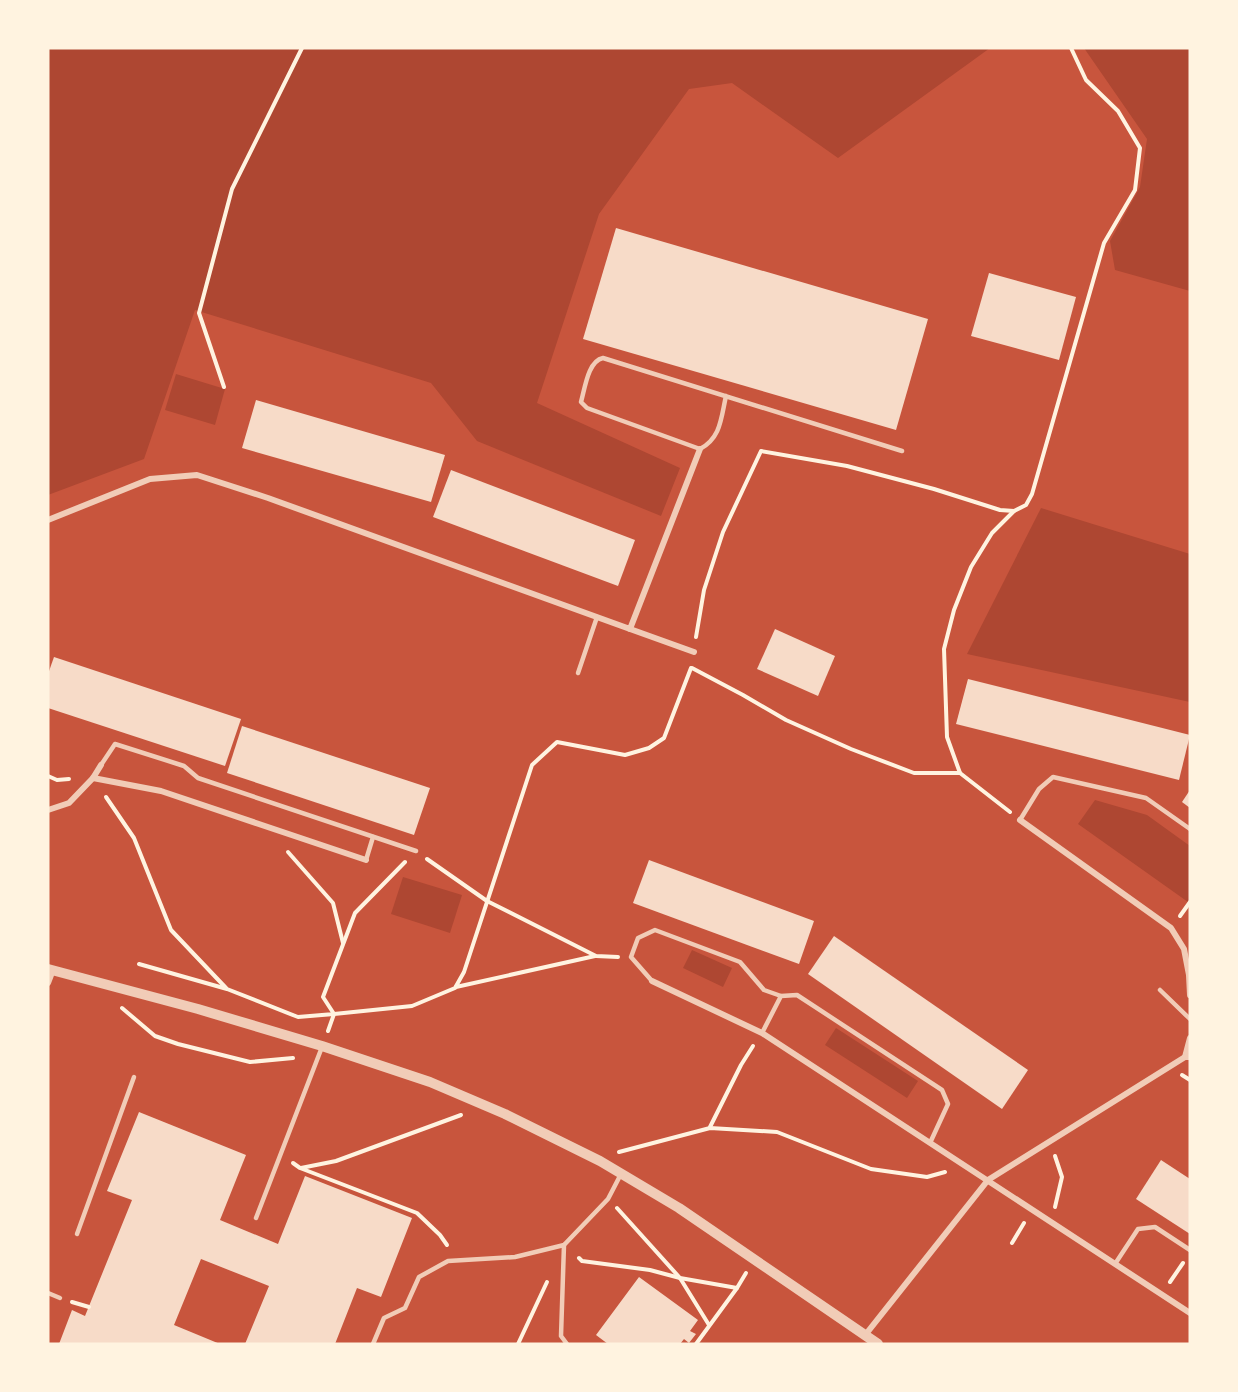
<svg xmlns="http://www.w3.org/2000/svg" width="1238" height="1392" viewBox="0 0 1238 1392" font-family="Commissioner,sans-serif">
<style>
.green{fill:#ae4732}
.building{fill:#f7dbc8}
.lines{fill:none;stroke-linecap:round;stroke-linejoin:round}
.path{stroke:#fff3e0;stroke-width:4}
.service{stroke:#f1ccb7;stroke-width:4.5}
.minor{stroke:#f1ccb7;stroke-width:6}
.tertiary{stroke:#f1ccb7;stroke-width:10}
</style>
<rect width="100%" height="100%" fill="#c8553d"/>
<g class="green">
<polygon points="48,48 990,48 838,158 732,83 689,89 599,214 537,403 680,468 661,516 477,441 431,383 195,310 144,459 48,495"/>
<polygon points="1084,48 1190,48 1190,291 1115,270 1110,241 1140,187 1147,139"/>
<polygon points="176,374 225,389 215,425 165,410"/>
<polygon points="1041,508 1190,554 1190,702 967,654"/>
<polygon points="1095,800 1147,815 1190,846 1190,899 1188,902 1078,824"/>
<polygon points="403,877 462,895 450,933 391,914"/>
<polygon points="692,950 732,968 723,987 683,968"/>
<polygon points="836,1028 918,1081 907,1098 825,1045"/>
</g>
<g class="building">
<polygon points="616,228 928,319 896,430 583,339"/>
<polygon points="989,273 1076,297 1059,360 971,336"/>
<polygon points="256,400 445,455 431,502 242,448"/>
<polygon points="451,470 635,540 618,586 433,517"/>
<polygon points="775,629 835,656 818,696 757,669"/>
<polygon points="54,657 241,719 225,766 48,708 48,674"/>
<polygon points="968,679 1190,735 1179,780 956,724"/>
<polygon points="242,726 430,788 414,835 227,773"/>
<polygon points="1190,790 1190,808 1182,802"/>
<polygon points="649,860 814,921 799,964 633,903"/>
<polygon points="834,936 1028,1070 1002,1109 808,974"/>
<polygon points="139,1112 246,1155 220,1220 278,1244 305,1176 412,1218 381,1297 357,1288 335,1344 245,1344 269,1286 201,1259 174,1325 220,1344 59,1344 72,1310 85,1316 132,1200 107,1191"/>
<polygon points="1161,1160 1190,1179 1190,1234 1136,1199"/>
<polygon points="639,1277 698,1320 690,1331 696,1334 689,1343 684,1339 680,1344 608,1344 596,1335"/>
</g>
<g class="lines">
<g class="path">
<polyline points="224,387 199,313 232,189 302,48"/>
<polyline points="696,637 704,590 723,532 761,451 847,466 934,489 1000,510 1014,511 1026,505 1032,494 1104,243 1135,190 1140,148 1118,111 1086,80 1071,48"/>
<polyline points="692,668 743,695 786,720 851,749 914,773 960,773"/>
<polyline points="48,776 57,780 69,779"/>
<polyline points="106,797 134,838 171,930 226,988"/>
<polyline points="1010,812 960,773 947,737 944,649 954,610 971,567 992,533 1014,511"/>
<polyline points="288,852 333,903 343,943"/>
<polyline points="427,859 487,901 596,956 618,957"/>
<polyline points="1180,916 1190,902"/>
<polyline points="139,964 227,989 298,1017 334,1014 323,997 355,913 405,862"/>
<polyline points="456,987 595,956"/>
<polyline points="122,1008 155,1036 178,1044 250,1062 293,1058"/>
<polyline points="328,1031 334,1014 412,1006 455,988 464,972 532,765 557,742 625,755 649,748 664,738 691,668"/>
<polyline points="1182,1075 1190,1080"/>
<polyline points="710,1127 741,1065 753,1046"/>
<polyline points="619,1152 710,1128 777,1132 871,1169 927,1177 945,1172"/>
<polyline points="293,1163 300,1168 417,1213 440,1235 447,1245"/>
<polyline points="301,1168 336,1161 461,1115"/>
<polyline points="1055,1207 1062,1177 1055,1156"/>
<polyline points="617,1208 680,1278 709,1325"/>
<polyline points="1012,1243 1024,1223"/>
<polyline points="579,1258 582,1261 650,1270 680,1278 737,1288 696,1344"/>
<polyline points="1170,1282 1183,1263"/>
<polyline points="737,1288 746,1273"/>
<polyline points="72,1302 89,1307"/>
<polyline points="518,1344 547,1282"/>
</g>
<g class="service">
<path d="M726 396C721 418 721 438 700 449L587 408 581 402C585 388 588 361 603 358L902 451"/>
<polyline points="578,673 597,617"/>
<polyline points="101,765 115,744 184,766 198,778 416,851"/>
<polyline points="1020,820 1039,789 1053,777 1146,798 1190,829"/>
<polyline points="366,860 373,837"/>
<polyline points="652,981 631,957 638,938 655,930 740,962 764,990 781,996"/>
<polyline points="1160,990 1190,1019"/>
<polyline points="762,1033 781,996 797,995 942,1090 948,1104 930,1143"/>
<polyline points="256,1218 322,1047"/>
<polyline points="77,1234 134,1077"/>
<polyline points="1115,1264 1138,1229 1155,1227 1190,1250"/>
<polyline points="48,1293 60,1298"/>
<polyline points="373,1344 384,1318 405,1308 419,1277 448,1261 515,1257 564,1245"/>
<polyline points="567,1344 561,1336 564,1245 608,1199 621,1174"/>
</g>
<g class="minor">
<polyline points="48,520 150,479 197,475 268,498 630,629 700,449"/>
<polyline points="630,629 694,652"/>
<polyline points="93,778 161,791 366,860"/>
<polyline points="48,810 69,803 93,778 101,765"/>
<polyline points="1020,820 1171,928 1184,949 1189,975 1190,995"/>
<polyline points="652,981 762,1033 1190,1313"/>
<polyline points="48,983 53,970"/>
<polyline points="1185,1057 1190,1038"/>
<polyline points="866,1334 988,1180 1185,1057 1190,1057"/>
</g>
<polyline class="tertiary" points="48,969 198,1009 322,1046 430,1082 505,1114 600,1161 679,1208 878,1344"/>
</g>
<rect width="1238" height="1392" fill="none" stroke="#fff3e0" stroke-width="99"/>
</svg>
